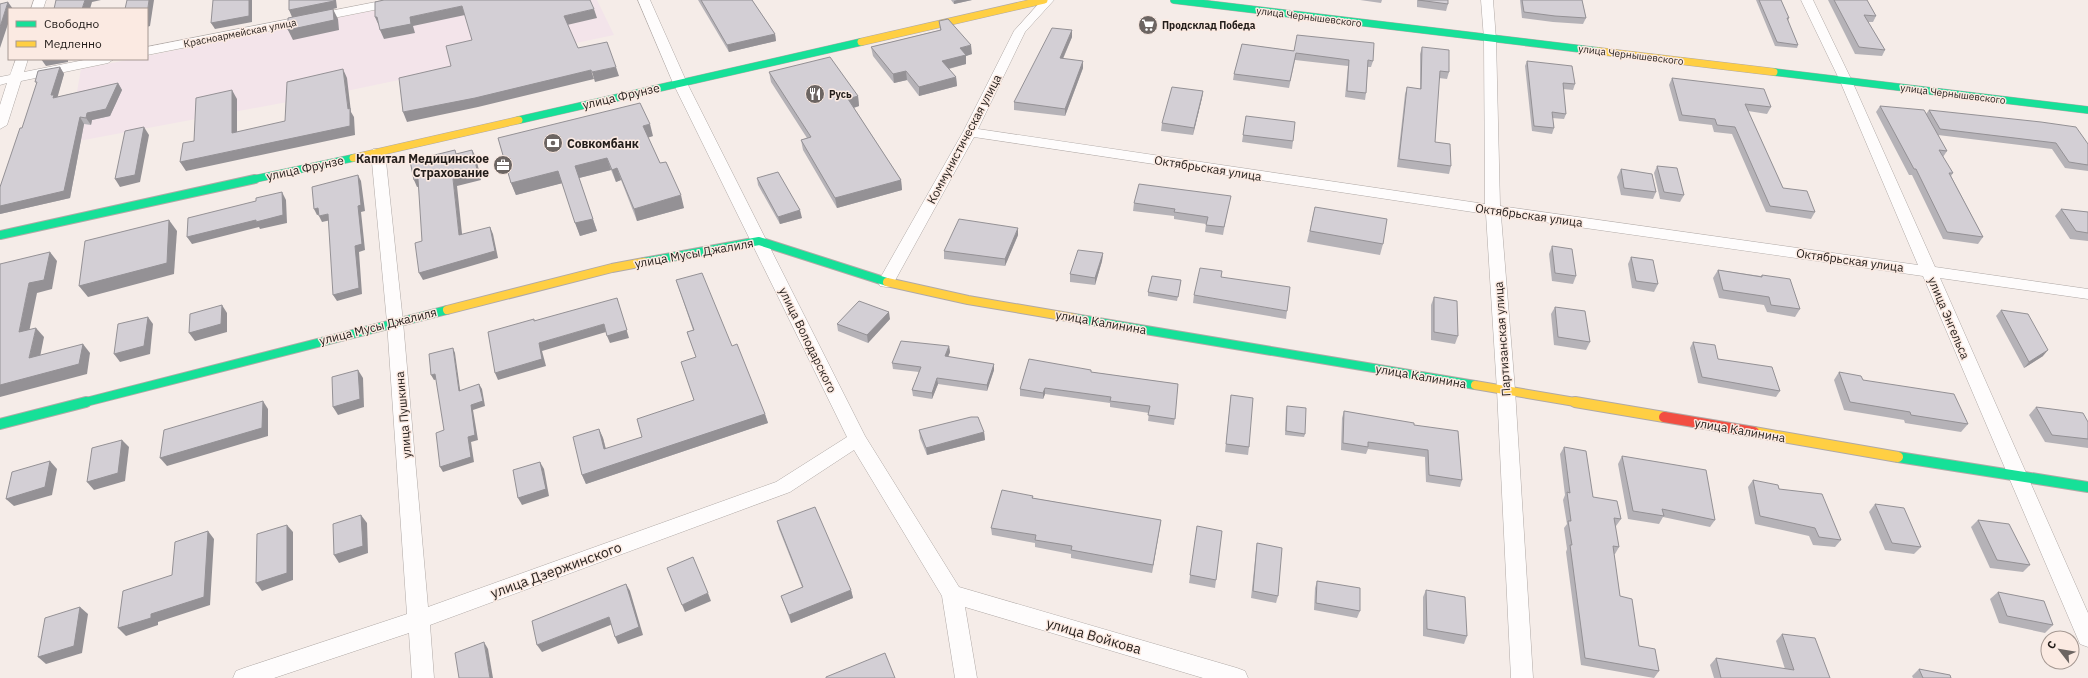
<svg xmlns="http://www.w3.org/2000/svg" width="2088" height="678" viewBox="0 0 2088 678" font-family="'IBM Plex Sans',sans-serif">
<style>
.commercial{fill:#f3e4ea}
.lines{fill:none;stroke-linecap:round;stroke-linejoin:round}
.street-casing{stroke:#b0a9a6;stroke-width:1}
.fast-far2-casing{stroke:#b0a9a6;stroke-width:8}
.fast-far1-casing{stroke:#b0a9a6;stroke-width:10}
.fast-casing{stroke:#b0a9a6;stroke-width:12}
.slow-far2-casing{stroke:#b0a9a6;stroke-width:8}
.slow-far1-casing{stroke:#b0a9a6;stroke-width:10}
.slow-casing{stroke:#b0a9a6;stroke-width:12}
.jam-casing{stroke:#b0a9a6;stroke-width:12}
.street{fill:#fefcfc;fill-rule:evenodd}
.fast-far2{stroke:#16e098;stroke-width:7}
.fast-far1{stroke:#16e098;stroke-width:8}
.fast{stroke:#16e098;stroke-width:10}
.slow-far2{stroke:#ffcf43;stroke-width:7}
.slow-far1{stroke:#ffcf43;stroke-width:8}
.slow{stroke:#ffcf43;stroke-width:10}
.jam{stroke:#f24e42;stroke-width:10}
.wall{fill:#b5b2b7}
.shaded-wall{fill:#949195}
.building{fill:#d3cfd5;stroke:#949195}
.labels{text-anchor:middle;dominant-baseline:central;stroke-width:3;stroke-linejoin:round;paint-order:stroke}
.far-street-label{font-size:10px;fill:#231d1a;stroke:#fbeae2}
.far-poi-label{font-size:10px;font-weight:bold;fill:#231d1a;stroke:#fbeae2;text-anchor:start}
.street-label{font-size:12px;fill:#231d1a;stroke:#fbeae2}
.poi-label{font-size:12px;font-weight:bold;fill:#231d1a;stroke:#fbeae2;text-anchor:start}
.near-street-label{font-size:14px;fill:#231d1a;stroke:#fbeae2}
</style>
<rect width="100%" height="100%" fill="#f5ece8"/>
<polygon class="commercial" points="425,0 597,0 614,35 351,90 68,143 81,69 132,59 147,59 147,56"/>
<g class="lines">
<defs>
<g id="street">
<polygon points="34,0 46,0 43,9 31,9"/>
<polygon points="386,0 410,0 404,4 147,55 147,47"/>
<polygon points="638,0 650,0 687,83 865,436 959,587 1237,668 1245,671 1248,678 1203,678 965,607 977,678 955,678 942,596 854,450 790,492 430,625 434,678 412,678 409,633 274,678 233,678 236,671 244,668 407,614 387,322 371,152 373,149 383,149 385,152 403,322 428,607 776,482 847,437 673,83"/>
<polygon points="1042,0 1054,0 1025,32 978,129 1485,204 1484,39 1481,0 1493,0 1496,39 1500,206 1918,265 1840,81 1801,0 1813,0 1852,81 1935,267 2088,289 2088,299 1940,278 2088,613 2088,647 2080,644 2077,637 1923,276 1501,216 1515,390 1533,678 1511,678 1497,390 1486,214 974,137 892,286 886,287 880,286 878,282 963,132 1014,31"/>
<polygon points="16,59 28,59 24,72 89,59 114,59 108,63 21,81 7,125 0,129 0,105 7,83 0,85 0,77 10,75"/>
</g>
<g id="fast-far2">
<polyline points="1174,0 1598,51"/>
<polyline points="1774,72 2088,110"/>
<polyline points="519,120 861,42"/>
<polyline points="250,180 353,158"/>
</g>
<g id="fast-far1">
<polyline points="0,235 255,179"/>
<polyline points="644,262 759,241 887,282"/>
<polyline points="1074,318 1475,385"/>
<polyline points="82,403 447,310"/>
</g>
<g id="fast">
<polyline points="0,424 86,402"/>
<polyline points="1898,457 2088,487"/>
</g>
<g id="slow-far2">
<polyline points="861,42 1044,0"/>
<polyline points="1598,51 1774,72"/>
<polyline points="353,158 519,120"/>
</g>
<g id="slow-far1">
<polyline points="887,282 968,300 1074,318"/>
<polyline points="447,310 612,268 644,262"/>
<polyline points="1475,385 1581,403"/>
</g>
<g id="slow">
<polyline points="1575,402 1664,417"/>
<polyline points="1754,432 1898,457"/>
</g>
<polyline id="jam" points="1664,417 1754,432"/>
</defs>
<use href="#street" class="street-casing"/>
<use href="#fast-far2" class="fast-far2-casing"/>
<use href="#fast-far1" class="fast-far1-casing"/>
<use href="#fast" class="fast-casing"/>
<use href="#slow-far2" class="slow-far2-casing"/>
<use href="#slow-far1" class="slow-far1-casing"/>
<use href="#slow" class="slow-casing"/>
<use href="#jam" class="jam-casing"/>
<use href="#street" class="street"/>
<use href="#fast-far2" class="fast-far2"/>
<use href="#fast-far1" class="fast-far1"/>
<use href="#fast" class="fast"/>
<use href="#slow-far2" class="slow-far2"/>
<use href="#slow-far1" class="slow-far1"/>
<use href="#slow" class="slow"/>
<use href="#jam" class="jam"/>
</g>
<g class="wall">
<polygon points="698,0 752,0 775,34 776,41 729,52"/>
<polygon points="951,0 972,0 954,4"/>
<polygon points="1360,0 1382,0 1381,3"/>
<polygon points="1417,0 1448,0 1448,4 1446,11 1417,7"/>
<polygon points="1520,0 1582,0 1586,18 1583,24 1553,22 1522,18"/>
<polygon points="1756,0 1781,0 1789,18 1788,21 1798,45 1797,48 1775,46"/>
<polygon points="1828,0 1867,0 1876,16 1873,22 1868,22 1885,50 1882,56 1855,54"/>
<polygon points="939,21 972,54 966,56 966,64 949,69 956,77 957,86 919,96 907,80 894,83 873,56 871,47 940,30"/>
<polygon points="1072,30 1072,37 1063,59 1083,68 1065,116 1014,110 1014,102"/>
<polygon points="1242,44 1373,61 1371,67 1368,67 1366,93 1365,100 1345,97 1348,66 1295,60 1289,88 1233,80 1234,74"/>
<polygon points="1422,47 1449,72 1447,79 1439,78 1435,142 1451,166 1449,174 1397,167 1405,94 1407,87 1420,89 1420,54"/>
<polygon points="1527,61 1575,84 1573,90 1563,89 1566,114 1564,119 1552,118 1554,128 1552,134 1532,131 1525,66"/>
<polygon points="60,67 64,74 57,97 118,83 122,90 110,116 92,120 91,125 84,124 70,198 0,214 0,187 22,128"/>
<polygon points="769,72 858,96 859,106 854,108 901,180 902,190 837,208 803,150 801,140 807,138 771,82"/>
<polygon points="1672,78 1771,107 1767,114 1748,111 1783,188 1815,212 1811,219 1766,212 1732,134 1714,132 1712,125 1679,121 1669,85"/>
<polygon points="1203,91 1202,98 1193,135 1161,131 1162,123"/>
<polygon points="1880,106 1926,114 1929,110 2088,144 2088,171 2065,168 2052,149 1938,135 1947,151 1943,157 1953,173 1951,176 1983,237 1978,244 1943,239 1912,175 1909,175 1876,112"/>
<polygon points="1246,116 1293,141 1292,149 1242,142"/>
<polygon points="653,136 648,137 660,163 684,208 637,221 621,180 616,182 611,170 579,178 597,231 580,236 562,183 516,195 511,183 498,138"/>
<polygon points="1657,166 1684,195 1680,202 1660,199 1654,173"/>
<polygon points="1621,169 1656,192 1653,199 1621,195 1617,177"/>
<polygon points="757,178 802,218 780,224 758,185"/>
<polygon points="1134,203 1229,203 1223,235 1205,232 1206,224 1174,219 1174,216 1133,211"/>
<polygon points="1315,207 1383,244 1380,255 1307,242"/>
<polygon points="2061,209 2088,212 2088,241 2070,239 2055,216"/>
<polygon points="1018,235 1005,266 944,259 944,251"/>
<polygon points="1552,246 1576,276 1573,284 1552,281 1549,254"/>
<polygon points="1103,253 1102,261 1095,285 1070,282 1070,274"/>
<polygon points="1631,257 1658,284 1654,292 1632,288 1628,264"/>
<polygon points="1718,270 1761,276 1762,275 1800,309 1795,317 1767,312 1764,305 1719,298 1713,278"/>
<polygon points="676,280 732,346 765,414 768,423 586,484 582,475 599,429 603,438 606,449 642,437 694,400 696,357 687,332 693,330"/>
<polygon points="1181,280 1177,301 1148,296 1148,292"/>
<polygon points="1194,295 1287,311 1286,319 1193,303"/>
<polygon points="1434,297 1458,336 1455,344 1431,340 1431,305"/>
<polygon points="1555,307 1590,342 1586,350 1554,345 1551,314"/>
<polygon points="2001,310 2043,356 2024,368 1996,316"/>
<polygon points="890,319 868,343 838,331 837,324"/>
<polygon points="1693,342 1718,359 1780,391 1776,397 1698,383 1690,348"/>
<polygon points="949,346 950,352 948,357 994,364 994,370 987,391 938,384 932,399 913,396 912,390 919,372 893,369 892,363"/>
<polygon points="1091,372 1178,384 1174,425 1148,421 1149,413 1110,407 1110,403 1045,394 1043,399 1020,396 1020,389"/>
<polygon points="1839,372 1863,380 1968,424 1961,432 1905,423 1904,420 1844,410 1834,380"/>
<polygon points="1231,395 1249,447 1248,455 1225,452"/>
<polygon points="1287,406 1305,434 1304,437 1285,435 1286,409"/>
<polygon points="2036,407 2088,422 2088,448 2045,442 2029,415"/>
<polygon points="1344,411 1414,425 1462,480 1460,487 1426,482 1425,457 1368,449 1366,454 1341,450 1342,418"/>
<polygon points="919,430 984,432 985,440 927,455 920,438"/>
<polygon points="1564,447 1593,497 1621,519 1616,526 1615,526 1619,547 1615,554 1614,554 1620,596 1639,646 1659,671 1654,678 1581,665 1566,552 1567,549 1564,528 1567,524 1563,500 1565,495 1560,454"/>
<polygon points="1622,456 1715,520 1710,527 1663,517 1659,524 1628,519 1618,464"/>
<polygon points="1753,480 1779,489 1841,540 1835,547 1813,545 1809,536 1755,524 1748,487"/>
<polygon points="1033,496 1033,498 1161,520 1152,573 1071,558 1071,554 1035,547 1035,543 992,535 991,528"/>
<polygon points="1875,504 1921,547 1914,554 1885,550 1869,512"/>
<polygon points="1978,520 2030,565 2023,572 1990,568 1971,527"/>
<polygon points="777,521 851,590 853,598 791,623 781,596 802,587 779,529"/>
<polygon points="1197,526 1216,580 1215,588 1189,583"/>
<polygon points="1257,543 1278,596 1276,603 1251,598 1256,551"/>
<polygon points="1317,581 1360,611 1357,618 1314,610 1315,588"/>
<polygon points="1426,590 1467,636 1464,644 1423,636 1423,597"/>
<polygon points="1998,592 2053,625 2045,633 1999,623 1990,599"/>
<polygon points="1782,634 1830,678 1714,678 1710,665 1716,658 1785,669 1776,641"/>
<polygon points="1919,669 1951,678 1913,678 1912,676"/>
</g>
<g class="shaded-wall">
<polygon points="85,0 101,0 92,2 90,9 82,9"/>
<polygon points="149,0 154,0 150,26 147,27 147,15"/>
<polygon points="249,0 252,0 252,22 215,29 211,23"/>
<polygon points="334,0 336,0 337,8 333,9 338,19 339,30 293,40 288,30 292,17 289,10"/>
<polygon points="957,0 972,0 954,4 954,1"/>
<polygon points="8,2 13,9 9,9 9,21 0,48 0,27"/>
<polygon points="462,6 465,15 413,26 415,33 384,39 380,30 410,17"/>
<polygon points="594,9 597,18 567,25 564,16"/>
<polygon points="375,17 377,17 379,26"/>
<polygon points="1072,30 1072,37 1060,65 1060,58"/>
<polygon points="775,34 776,41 729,52 727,45"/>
<polygon points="971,45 972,54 966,56 966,64 943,70 942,61 960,48"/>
<polygon points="41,59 68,59 68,62 46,66"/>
<polygon points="1083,61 1083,68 1065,116 1065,109"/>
<polygon points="60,67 64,74 57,99 57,105 51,95"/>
<polygon points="616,67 619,76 595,82 592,72"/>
<polygon points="343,69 347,78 351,112 354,117 355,135 186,171 180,162 348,109"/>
<polygon points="591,70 594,79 478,107 407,122 403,112"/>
<polygon points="906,71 907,80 894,83 893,74"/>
<polygon points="956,77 957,86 919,96 919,87"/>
<polygon points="118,83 122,90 110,116 92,120 91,125 86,118 87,113"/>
<polygon points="232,90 237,99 237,141 232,133"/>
<polygon points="1203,91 1202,98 1193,135 1194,128"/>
<polygon points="858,96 859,106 849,109 848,99"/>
<polygon points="80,117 84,124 70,198 0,214 0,206"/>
<polygon points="650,124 653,136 647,138 643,126"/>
<polygon points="144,127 149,135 140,182 120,187 115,179"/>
<polygon points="472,150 476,157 481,180 457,186 463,243 459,235 453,179"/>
<polygon points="607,158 611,170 579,178 597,231 580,236 575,223 575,166"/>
<polygon points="617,168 621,180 616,182 612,170"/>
<polygon points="558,171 563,183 516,195 511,183"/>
<polygon points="358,175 361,181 365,211 361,212 365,250 359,252 362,294 337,301 333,295 355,246 358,206"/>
<polygon points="418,179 422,186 417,187 414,180"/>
<polygon points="901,180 902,190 837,208 835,198"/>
<polygon points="282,192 286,200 287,223 260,229 259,227 192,244 187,237"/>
<polygon points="681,195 684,208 637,221 634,209"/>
<polygon points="318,208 322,214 317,215 314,209"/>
<polygon points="800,210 802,218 780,224 778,217"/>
<polygon points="328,214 331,220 322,222 319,216"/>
<polygon points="169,220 177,231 174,274 88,297 79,286"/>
<polygon points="490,227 493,234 498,258 423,280 419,273"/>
<polygon points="1018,228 1018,235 1005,266 1005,259"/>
<polygon points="50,252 57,261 52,289 37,293 27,342 19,332 29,283"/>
<polygon points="1103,253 1102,261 1095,285 1095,278"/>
<polygon points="617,298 629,338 610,343 607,336"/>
<polygon points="222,305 227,313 227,332 195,341 189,333"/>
<polygon points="889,312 890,319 868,343 867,335"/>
<polygon points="148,317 153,324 150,354 120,362 114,354"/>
<polygon points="604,324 606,332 542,351 546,366 498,380 495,373 539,343"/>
<polygon points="36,328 44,337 38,367 29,358"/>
<polygon points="83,344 90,353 87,374 0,397 0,385"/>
<polygon points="949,346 950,352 946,362 945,356"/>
<polygon points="453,348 455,353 461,396 459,391"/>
<polygon points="2048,350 2043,356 2024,368 2029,362"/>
<polygon points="994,364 994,370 987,391 987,385"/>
<polygon points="358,370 363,378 364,407 338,415 333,407"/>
<polygon points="435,374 438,379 434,380 431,375"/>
<polygon points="937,378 938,384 932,399 932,393"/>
<polygon points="479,384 482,389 485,406 473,410 478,440 471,442 474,462 443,472 440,467 468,437 471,405"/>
<polygon points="1045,388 1045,394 1043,399 1043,393"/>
<polygon points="263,401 268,409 268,436 167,466 160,458"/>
<polygon points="765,414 768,423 586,484 582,475"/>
<polygon points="599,429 603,438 608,458 604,449"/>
<polygon points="984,432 985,440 927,455 926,448"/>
<polygon points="122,440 129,447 125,481 94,490 87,482"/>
<polygon points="50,461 57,469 52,495 14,506 6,499"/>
<polygon points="540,462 544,469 549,496 522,505 518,498"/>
<polygon points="361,515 367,523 368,553 339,563 334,555"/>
<polygon points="1161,520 1160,527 1152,573 1153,565"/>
<polygon points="287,525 293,532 293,580 262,591 256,583"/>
<polygon points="208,531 214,539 210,605 158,622 158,625 126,636 118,628 151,614"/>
<polygon points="626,584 630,591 643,635 618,644 615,637"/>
<polygon points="851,590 853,598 791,623 789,615"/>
<polygon points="708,593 711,601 685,612 682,605"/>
<polygon points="80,607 88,614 82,653 46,664 38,657"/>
<polygon points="609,617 613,624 542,652 537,645"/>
<polygon points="484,642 488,649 493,678 490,678"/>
</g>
<g class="building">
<polygon points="56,0 85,0 82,9 54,9"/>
<polygon points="127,0 149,0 147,15 147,9 125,9"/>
<polygon points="213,0 249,0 249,16 211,23"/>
<polygon points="289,0 334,0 334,1 289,10"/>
<polygon points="384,0 590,0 594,9 564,16 578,48 607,42 616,67 592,72 591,70 475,98 403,112 399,78 451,66 446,46 472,40 462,6 410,17 411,24 380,30 377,17 375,17 375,2"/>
<polygon points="701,0 752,0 775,34 727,45"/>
<polygon points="1418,0 1448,0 1448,4"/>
<polygon points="1522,0 1582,0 1586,18 1555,16 1524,12"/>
<polygon points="1759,0 1781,0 1789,18 1787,18 1798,45 1777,42"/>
<polygon points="1834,0 1867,0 1876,16 1864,15 1885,50 1859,47"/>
<polygon points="8,2 0,27 0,4"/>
<polygon points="333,9 334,20 288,30 288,18"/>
<polygon points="948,19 971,45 960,48 966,55 942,61 956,77 919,87 906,71 893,74 871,47 941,30 939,21"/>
<polygon points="1052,28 1072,30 1060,58 1083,61 1065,109 1014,102"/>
<polygon points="1297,35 1374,43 1373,61 1368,60 1366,93 1347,91 1349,60 1296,53 1290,81 1234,74 1242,44 1294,51"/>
<polygon points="1422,47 1449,50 1449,72 1440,71 1435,142 1450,144 1451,166 1399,159 1407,87 1421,89"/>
<polygon points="830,57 858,96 848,99 901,180 835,198 801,140 811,137 769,72"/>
<polygon points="1527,61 1572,66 1575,84 1563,83 1566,114 1552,112 1554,128 1534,126"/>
<polygon points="60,67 51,95 54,95 53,98 118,83 106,109 87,113 86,118 80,117 64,191 0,206 0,187 20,128 22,128 37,82 35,82 38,71"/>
<polygon points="343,69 348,109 350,108 350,126 180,162 183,143 194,141 196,98 232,90 232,133 285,121 287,82"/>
<polygon points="1672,78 1764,89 1771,107 1745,104 1783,188 1807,191 1815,212 1770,206 1735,127 1717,125 1715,119 1682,115"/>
<polygon points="1172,87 1203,91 1194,128 1162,123"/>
<polygon points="640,103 650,124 643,126 660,163 666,162 681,195 634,209 617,168 612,170 607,158 575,166 593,219 575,223 558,171 511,183 498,138"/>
<polygon points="1880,106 1924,110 1947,151 1939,150 1953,173 1949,173 1983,237 1947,232 1916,169 1914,169"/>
<polygon points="1929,110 2041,122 2076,127 2088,144 2088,165 2069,162 2056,143 1940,129"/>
<polygon points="1246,116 1295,122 1293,141 1243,135"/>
<polygon points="144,127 135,175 115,179 125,131"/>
<polygon points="455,150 456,154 472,150 478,173 453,179 459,235 490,227 495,251 419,273 415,243 422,241 418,179 414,180 410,161"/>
<polygon points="1657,166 1677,168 1684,195 1664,192"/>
<polygon points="1621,169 1652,174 1656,192 1624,188"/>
<polygon points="778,172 800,210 778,217 757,178"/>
<polygon points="358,175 361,205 358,206 362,244 355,246 359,288 333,295 328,214 319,216 318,208 314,209 312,187"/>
<polygon points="1139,184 1231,196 1224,227 1206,225 1208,217 1174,212 1175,209 1134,203"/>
<polygon points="282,192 283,215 256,222 256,220 187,237 188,218 256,201 256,198"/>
<polygon points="1315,207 1387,219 1383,244 1310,231"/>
<polygon points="2061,209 2088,212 2088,233 2076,231"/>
<polygon points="959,219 1018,228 1005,259 944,251"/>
<polygon points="169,220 167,263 79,286 85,241"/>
<polygon points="1552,246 1572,249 1576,276 1555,273"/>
<polygon points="1078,250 1103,253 1095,278 1070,274"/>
<polygon points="50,252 44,280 29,283 19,332 36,328 29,358 83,344 79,364 0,385 0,264"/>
<polygon points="1631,257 1653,260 1658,284 1636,281"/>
<polygon points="1200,268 1222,271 1221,277 1290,287 1287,311 1194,295"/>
<polygon points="1718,270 1762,277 1762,275 1790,279 1800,309 1771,305 1769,297 1723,290"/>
<polygon points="702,273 732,346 737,344 765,414 582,475 573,437 599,429 604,449 642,437 637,419 694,400 681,362 696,357 687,332 694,330 676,280"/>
<polygon points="1152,276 1181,280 1178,297 1148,292"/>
<polygon points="1434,297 1457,301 1458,336 1434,332"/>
<polygon points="617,298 627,330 607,336 604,324 539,343 542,359 495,373 488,332 534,319 534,321"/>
<polygon points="859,301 889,312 867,335 837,324"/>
<polygon points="222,305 221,324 189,333 190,314"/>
<polygon points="1555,307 1585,311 1590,342 1558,337"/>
<polygon points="2001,310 2028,314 2048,350 2029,362"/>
<polygon points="148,317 144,346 114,354 118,324"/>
<polygon points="901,341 949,346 945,356 994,364 987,385 937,378 932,393 912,390 921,367 892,363"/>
<polygon points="1693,342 1715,345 1718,359 1772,367 1780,391 1702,377"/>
<polygon points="453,348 459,391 479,384 483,401 471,405 475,435 468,437 471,457 440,467 436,433 444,430 435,374 431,375 429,354"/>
<polygon points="1029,359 1091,370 1091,372 1178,384 1175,419 1148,415 1150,406 1110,401 1111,397 1045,388 1043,393 1020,389"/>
<polygon points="358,370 360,399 333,407 332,377"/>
<polygon points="1839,372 1861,376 1863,380 1954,394 1968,424 1911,415 1910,412 1850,402"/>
<polygon points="1231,395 1253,398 1249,447 1226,444"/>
<polygon points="263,401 262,428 160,458 164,430"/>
<polygon points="1287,406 1306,408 1305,434 1286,431"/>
<polygon points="2036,407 2083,413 2088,422 2088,439 2052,435"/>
<polygon points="1344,411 1414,423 1414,425 1458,431 1462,480 1429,475 1428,450 1368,442 1368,447 1343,443"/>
<polygon points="971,417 978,417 984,432 926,448 919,430"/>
<polygon points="122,440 118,473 87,482 92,448"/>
<polygon points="1564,447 1586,451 1593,497 1617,501 1621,519 1614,518 1619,547 1613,546 1620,596 1632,599 1639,646 1655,649 1659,671 1585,658 1570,545 1572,545 1568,521 1571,521 1567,492 1570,493"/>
<polygon points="1622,456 1706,470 1715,520 1662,509 1664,516 1633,511"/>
<polygon points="50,461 45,487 6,499 12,472"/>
<polygon points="540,462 546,489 518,498 513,470"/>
<polygon points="1753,480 1778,485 1779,489 1822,494 1841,540 1819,537 1815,528 1760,516"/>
<polygon points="1002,490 1033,496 1032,498 1161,520 1153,565 1071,550 1072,546 1035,540 1036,535 991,528"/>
<polygon points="1875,504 1904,508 1921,547 1892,543"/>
<polygon points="815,507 851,590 789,615 781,596 803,587 777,521"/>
<polygon points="361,515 363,546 334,555 333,524"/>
<polygon points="1978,520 2009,524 2030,565 1997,560"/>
<polygon points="287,525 287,573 256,583 257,534"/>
<polygon points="1197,526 1222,531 1216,580 1190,575"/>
<polygon points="208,531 204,597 151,614 151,618 118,628 123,591 172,575 175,542"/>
<polygon points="1257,543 1282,548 1278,596 1253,591"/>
<polygon points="693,557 708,593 682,605 667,568"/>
<polygon points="1317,581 1360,588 1360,611 1316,603"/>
<polygon points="626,584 639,627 615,637 609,617 537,645 532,621"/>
<polygon points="1426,590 1465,597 1467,636 1427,629"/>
<polygon points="1998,592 2044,601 2053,625 2007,616"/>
<polygon points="80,607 74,646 38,657 45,618"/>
<polygon points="1782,634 1815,638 1830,678 1721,678 1716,658 1794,670"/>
<polygon points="484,642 490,678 459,678 455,653"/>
<polygon points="885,653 895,678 826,678 826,677"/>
<polygon points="1919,669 1950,675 1951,678 1923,678"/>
</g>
<defs>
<symbol id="supermarket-disc" viewBox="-11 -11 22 22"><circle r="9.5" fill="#6c6562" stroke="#fbeae2"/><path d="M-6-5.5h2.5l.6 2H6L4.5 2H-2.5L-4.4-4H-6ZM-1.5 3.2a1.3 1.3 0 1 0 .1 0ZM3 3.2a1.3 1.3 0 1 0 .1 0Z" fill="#fff"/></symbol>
<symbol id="restaurant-disc" viewBox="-11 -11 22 22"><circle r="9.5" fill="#6c6562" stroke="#fbeae2"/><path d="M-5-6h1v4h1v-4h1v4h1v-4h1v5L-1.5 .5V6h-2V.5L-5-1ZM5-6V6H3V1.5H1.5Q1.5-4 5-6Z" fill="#fff"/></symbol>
<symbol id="bank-disc" viewBox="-11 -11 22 22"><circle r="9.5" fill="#6c6562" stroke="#fbeae2"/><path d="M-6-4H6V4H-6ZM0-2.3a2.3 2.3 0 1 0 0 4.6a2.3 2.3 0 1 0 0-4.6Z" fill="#fff"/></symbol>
<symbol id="office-disc" viewBox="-11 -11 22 22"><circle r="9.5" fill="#6c6562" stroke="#fbeae2"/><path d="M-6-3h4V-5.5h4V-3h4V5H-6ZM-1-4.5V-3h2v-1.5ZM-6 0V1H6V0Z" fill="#fff"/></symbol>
</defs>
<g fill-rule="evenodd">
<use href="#supermarket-disc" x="1137" y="14" width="22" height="22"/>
<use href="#restaurant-disc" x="804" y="83" width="22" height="22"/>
<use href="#bank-disc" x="542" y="132" width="22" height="22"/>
<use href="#office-disc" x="492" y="154" width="22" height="22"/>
</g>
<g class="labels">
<g class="far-street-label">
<text transform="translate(1309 17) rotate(7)">улица Чернышевского</text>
<text transform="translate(240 33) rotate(-11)">Красноармейская улица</text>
<text transform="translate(1631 55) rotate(7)">улица Чернышевского</text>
<text transform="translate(1953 94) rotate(7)">улица Чернышевского</text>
</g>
<g class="far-poi-label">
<text x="1162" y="25">Продсклад Победа</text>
<text x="829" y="94">Русь</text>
</g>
<g class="street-label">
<text transform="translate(621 96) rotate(-13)">улица Фрунзе</text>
<text transform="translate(964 139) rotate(-62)">Коммунистическая улица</text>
<text transform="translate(305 168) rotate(-12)">улица Фрунзе</text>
<text transform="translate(1208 168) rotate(9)">Октябрьская улица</text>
<text transform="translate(1529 215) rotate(8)">Октябрьская улица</text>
<text transform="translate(694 253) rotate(-10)">улица Мусы Джалиля</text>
<text transform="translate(1850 260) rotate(8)">Октябрьская улица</text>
<text transform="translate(1949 318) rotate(67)">улица Энгельса</text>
<text transform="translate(1101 322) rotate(10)">улица Калинина</text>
<text transform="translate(378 326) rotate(-14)">улица Мусы Джалиля</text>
<text transform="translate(1502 339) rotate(-94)">Партизанская улица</text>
<text transform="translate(808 340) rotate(64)">улица Володарского</text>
<text transform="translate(1421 376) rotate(10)">улица Калинина</text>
<text transform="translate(403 415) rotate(-95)">улица Пушкина</text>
<text transform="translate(1740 430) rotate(10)">улица Калинина</text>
</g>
<g class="poi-label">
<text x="567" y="143">Совкомбанк</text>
<text x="489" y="158" text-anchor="end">Капитал Медицинское<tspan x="489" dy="14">Страхование</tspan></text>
</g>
<g class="near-street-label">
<text transform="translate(556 570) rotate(-20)">улица Дзержинского</text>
<text transform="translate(1094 636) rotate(16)">улица Войкова</text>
</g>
</g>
<rect x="8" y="8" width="140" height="52" fill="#fbeae2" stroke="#a59892"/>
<rect x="16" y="21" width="20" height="6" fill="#16e098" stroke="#a59892"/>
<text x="44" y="28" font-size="12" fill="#231d1a">Свободно</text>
<rect x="16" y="41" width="20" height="6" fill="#ffcf43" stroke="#a59892"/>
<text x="44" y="48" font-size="12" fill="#231d1a">Медленно</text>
<g transform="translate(2060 650) rotate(301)"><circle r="19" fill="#fbeae2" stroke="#a59892"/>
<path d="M0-3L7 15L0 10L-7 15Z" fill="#6c6562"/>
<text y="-6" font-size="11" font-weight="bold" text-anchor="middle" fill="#231d1a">С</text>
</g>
</svg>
